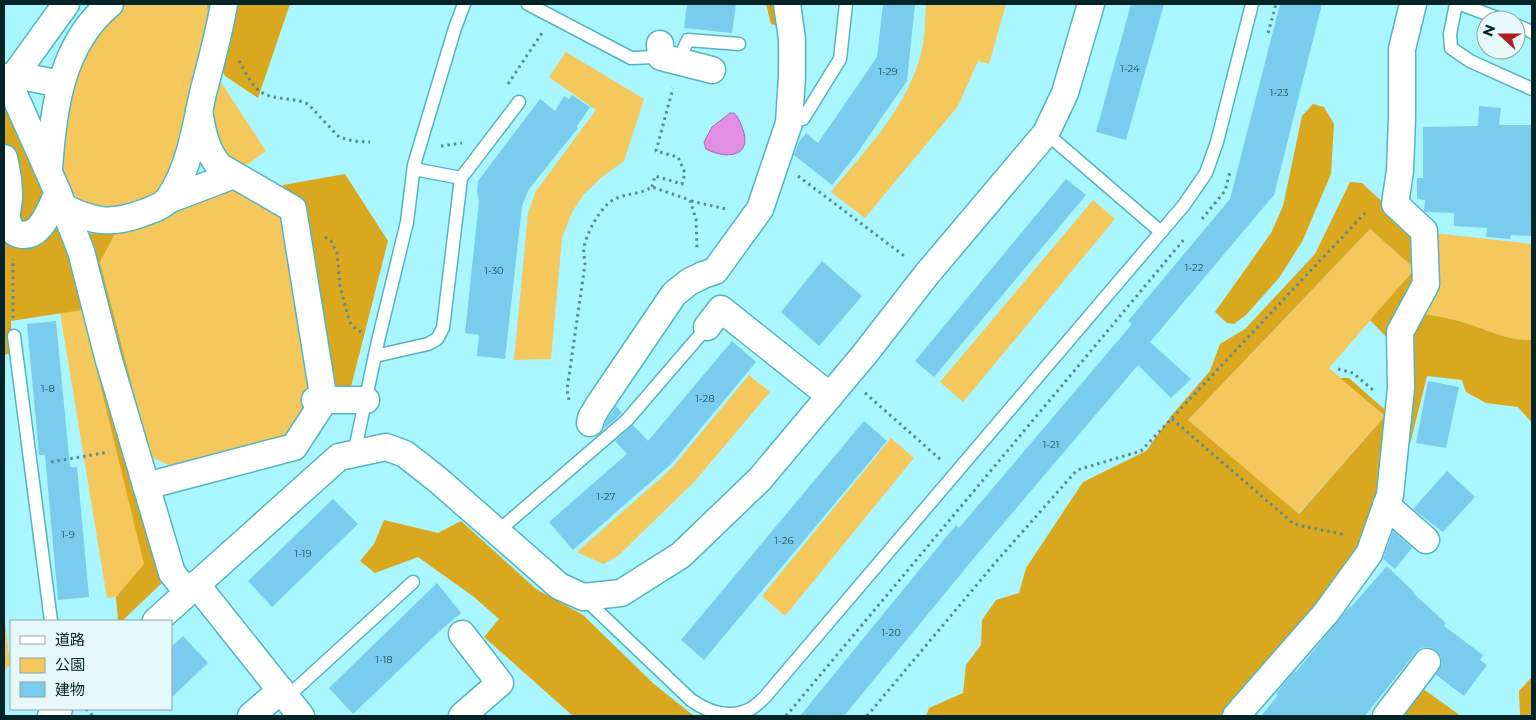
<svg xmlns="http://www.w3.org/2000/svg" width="1536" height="720" viewBox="0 0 1536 720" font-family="Montserrat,'Noto Sans JP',sans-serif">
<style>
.green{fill:#f5c85d}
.forest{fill:#daa81e}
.water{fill:#e18ee4;stroke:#9f6eac}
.building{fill:#79cced}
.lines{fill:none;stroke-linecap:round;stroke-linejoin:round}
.lane-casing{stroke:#52b5c1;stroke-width:15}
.street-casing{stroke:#52b5c1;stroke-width:29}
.path{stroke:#568c93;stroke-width:3;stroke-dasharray:2.5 4;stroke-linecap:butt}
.lane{stroke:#fff;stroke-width:12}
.street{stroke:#fff;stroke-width:26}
.labels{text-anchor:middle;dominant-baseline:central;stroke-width:4;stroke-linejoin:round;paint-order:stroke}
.number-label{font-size:10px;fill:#214e59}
</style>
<rect width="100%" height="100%" fill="#aaf6ff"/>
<g class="green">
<polygon points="119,4 204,4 207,5 209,28 174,170 149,202 114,214 84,206 65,183 58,159 59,128 90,33"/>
<path d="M926 4H1006L989 64 978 61 958 106 865 218 831 192C868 147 908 107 922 50 925 35 925 19 926 4Z"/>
<polygon points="566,52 644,99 624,161 602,177 584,194 572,212 562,238 551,359 514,360 528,213 536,191 596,110 549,77"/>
<polygon points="213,70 266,151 236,173 208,139"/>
<polygon points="237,184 287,214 315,398 293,440 177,469 151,457 100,262 116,232"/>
<polygon points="1093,200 1115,219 963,402 940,382"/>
<polygon points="1370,229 1415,269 1329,368 1385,416 1298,514 1188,420"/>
<path d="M1434 233 1532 244V340C1507 341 1489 330 1465 323 1451 318 1435 316 1420 313Z"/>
<polygon points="82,310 145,564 116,597 107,598 60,313"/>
<polygon points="749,375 770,392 695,481 618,556 603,564 577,552 671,469"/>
<polygon points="891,438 914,458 785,616 762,596"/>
<polygon points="4,613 10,664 4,672"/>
</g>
<g class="forest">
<polygon points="204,4 290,4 258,98 225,76 206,41 209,28 207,5"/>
<polygon points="766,4 779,4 784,28 771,24"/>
<polygon points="4,99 65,235 116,232 100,262 144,431 123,439 164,581 122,621 118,621 116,597 144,564 82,310 11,321 12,353 4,355"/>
<polygon points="1313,104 1324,107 1334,124 1331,174 1302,242 1279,278 1246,315 1234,324 1227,323 1215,312 1271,233 1283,206 1302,116"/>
<polygon points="345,174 388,241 351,387 315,398 283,185"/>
<polygon points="1350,182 1362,183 1416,233 1418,279 1390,341 1370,320 1415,269 1370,229 1188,420 1299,514 1385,416 1340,378 1349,378 1392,416 1384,497 1362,555 1227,716 926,716 929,708 963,693 966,665 981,645 982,620 996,600 1019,593 1026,568 1083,482 1146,451 1171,416 1210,371 1220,344 1245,329 1315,254"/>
<path d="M1420 313C1435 316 1451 318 1465 323 1489 330 1507 341 1532 340V423L1518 407 1486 403 1466 392 1462 380 1427 376 1410 444 1403 447 1414 336Z"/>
<polygon points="384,520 438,533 461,521 536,589 583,615 654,684 694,716 573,716 484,637 499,619 474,597 418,557 375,573 360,561 374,544"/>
<polygon points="1532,677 1532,716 1518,716 1520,715 1519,691"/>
<polygon points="1422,688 1461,716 1393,716"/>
</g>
<path class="water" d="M730 113H734C738 117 740 121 742 127 754 157 727 160 706 149L704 142 712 127Z"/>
<g class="building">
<polygon points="687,4 736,4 732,33 684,28"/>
<polygon points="883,4 915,4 907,81 855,156 832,185 794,155 799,142 806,133 818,143 877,57"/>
<polygon points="1131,4 1164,4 1126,140 1096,132"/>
<polygon points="1280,4 1322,4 1274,195 1150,342 1191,379 1171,398 1138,365 974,558 844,716 800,716 956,525 959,528 1132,324 1128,321 1230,199"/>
<polygon points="572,95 590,107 577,126 578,128 529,189 522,206 505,359 477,356 479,335 465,333 479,201 477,192 478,181 540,99 555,111 564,96 569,99"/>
<polygon points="1479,106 1501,108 1499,125 1532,125 1532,236 1511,235 1510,239 1486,237 1487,228 1454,226 1454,213 1426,212 1424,211 1425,200 1417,199 1417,178 1423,178 1423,127 1478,126"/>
<polygon points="1066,179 1086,195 934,377 915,361"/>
<polygon points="822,261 862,296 819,346 781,312"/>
<polygon points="56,321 70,467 77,467 89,597 58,600 45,455 39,455 27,324"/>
<polygon points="732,341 756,362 672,463 573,550 549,522 627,454 615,441 633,425 648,441"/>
<polygon points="1428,381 1459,387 1446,448 1416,443"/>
<polygon points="616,406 622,413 604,429 605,423"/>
<polygon points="864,421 887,441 704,660 681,640"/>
<polygon points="1447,471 1475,497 1443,532 1413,509"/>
<polygon points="333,499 358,524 272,607 248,581"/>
<polygon points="1393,531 1412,548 1395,569 1383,559"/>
<polygon points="1387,566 1414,592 1413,593 1446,623 1444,626 1483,655 1480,660 1487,665 1464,696 1436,675 1442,664 1441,657 1436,650 1428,647 1421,648 1415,653 1365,716 1261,716 1278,695 1276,694 1283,685 1295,671 1296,672 1350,606 1351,607"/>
<polygon points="437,583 461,613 442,629 353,714 329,688"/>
<polygon points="183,636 208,663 171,698 171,647"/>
</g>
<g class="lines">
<defs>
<g id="lane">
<polyline points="528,4 631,58 680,56 688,40 739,44"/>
<polyline points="1456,4 1450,34 1451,48 1470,61 1532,89"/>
<polyline points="1460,4 1503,20"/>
<polyline points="1516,25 1532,32"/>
<polyline points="803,119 840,59 846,4"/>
<polyline points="1046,133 1161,232"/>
<polyline points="414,169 461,178"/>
<polyline points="14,336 51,621"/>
<polyline points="375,356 428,344 437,339 443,328 461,178 519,102"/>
<polyline points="354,454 378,341 407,222 414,165 455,28 464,4"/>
<polyline points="497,532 627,420 707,327"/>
<path d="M583 597 691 700C708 712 728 719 748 710 754 708 759 702 764 698L1161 232 1184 205 1206 173 1217 142 1252 4"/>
<polyline points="286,698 413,582"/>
</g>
<g id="street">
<polyline points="660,44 661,57 712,70"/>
<polyline points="16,75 61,84"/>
<polyline points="4,77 9,83 58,193 81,251 108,357 172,573 187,592"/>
<polyline points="9,83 66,4"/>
<path d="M4 158C7 170 9 183 9 196 9 204 6 212 7 220 9 226 12 232 18 234 41 241 50 208 58 193"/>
<path d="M49 169C53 110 61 44 110 4"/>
<polyline points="168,200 234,175"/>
<path d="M63 207C93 222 111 225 143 213 152 210 164 206 169 198 189 170 196 126 203 93 211 63 219 34 224 4"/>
<polyline points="707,327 721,309 830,396"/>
<polyline points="315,400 366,400"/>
<polyline points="590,423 591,418 598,406 674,294 689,282 703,275 715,271 760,209 789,123 792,76 792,39 787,4"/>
<path d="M146 486 294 447 324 401 293 209 219 166C205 148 203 133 199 111"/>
<polyline points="1386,505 1426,540"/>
<polyline points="196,584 301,716"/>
<polyline points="156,621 339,457 386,447 405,454 438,480 559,586 583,597 621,593 681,555 760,479 864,355 927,274 1046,133 1065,93 1091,4"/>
<polyline points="462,634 500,683 462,716"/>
<polyline points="51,716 59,709"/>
<polyline points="251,716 281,690"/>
<polyline points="1236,716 1326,613 1369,554 1390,495 1401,388 1400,332 1426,284 1424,231 1395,204 1400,171 1402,118 1402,49 1413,4"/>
<polyline points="1386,716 1427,662"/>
</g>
</defs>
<use href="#lane" class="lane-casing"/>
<use href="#street" class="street-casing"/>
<g class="path">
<polyline points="1268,33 1276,4"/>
<path d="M239 61C244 69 249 81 256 88 270 102 291 96 308 104L339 137 353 141 370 142"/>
<polyline points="508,84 542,33"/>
<polyline points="441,146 462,143"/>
<polyline points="798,176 907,258"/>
<polyline points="652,187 655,176 682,184 685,173 678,157 656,151 673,88"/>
<polyline points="691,201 726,209"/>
<polyline points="1202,219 1225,191 1230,172"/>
<polyline points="325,237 331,241 337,253 340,286 349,320 352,326 361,332"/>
<polyline points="13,318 13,259"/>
<polyline points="1338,369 1353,373 1373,390"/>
<polyline points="865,393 941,460"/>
<path d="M569 400 567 390 585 264C585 259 583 253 584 248 586 234 601 205 615 199 627 193 639 195 652 187L690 200 696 219 697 249"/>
<polyline points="1172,419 1294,524 1346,535"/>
<polyline points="51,462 109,452"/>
<polyline points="86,709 93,716"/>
<polyline points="786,716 1186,237"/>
<polyline points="867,716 995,563 1077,470 1141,451 1365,213"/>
</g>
<use href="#lane" class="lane"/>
<use href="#street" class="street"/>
</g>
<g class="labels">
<g class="number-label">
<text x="1130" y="68">1-24</text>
<text x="888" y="71">1-29</text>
<text x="1279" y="92">1-23</text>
<text x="1194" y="267">1-22</text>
<text x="494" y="270">1-30</text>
<text x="48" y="388">1-8</text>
<text x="705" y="398">1-28</text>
<text x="1051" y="444">1-21</text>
<text x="606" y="496">1-27</text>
<text x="68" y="534">1-9</text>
<text x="784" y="540">1-26</text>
<text x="303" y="553">1-19</text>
<text x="891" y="632">1-20</text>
<text x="384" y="659">1-18</text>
</g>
</g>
<rect width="1536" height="720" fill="none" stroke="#042428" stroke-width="10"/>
<rect x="10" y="620" width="162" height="90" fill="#e6f8fa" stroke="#8ca3a6"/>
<rect x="20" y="636" width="25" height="8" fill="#ffffff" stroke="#8ca3a6"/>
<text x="55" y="645" font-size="15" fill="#042428">道路</text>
<rect x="20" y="658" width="25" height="15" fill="#f5c85d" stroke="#8ca3a6"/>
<text x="55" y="670" font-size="15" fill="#042428">公園</text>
<rect x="20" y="682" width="25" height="15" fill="#79cced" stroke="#8ca3a6"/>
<text x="55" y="695" font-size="15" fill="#042428">建物</text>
<g transform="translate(1501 35) rotate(291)"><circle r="24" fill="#e6f8fa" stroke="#8ca3a6"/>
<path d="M0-4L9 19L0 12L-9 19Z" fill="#b01e23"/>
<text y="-8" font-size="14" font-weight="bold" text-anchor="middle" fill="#042428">N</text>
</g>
</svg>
